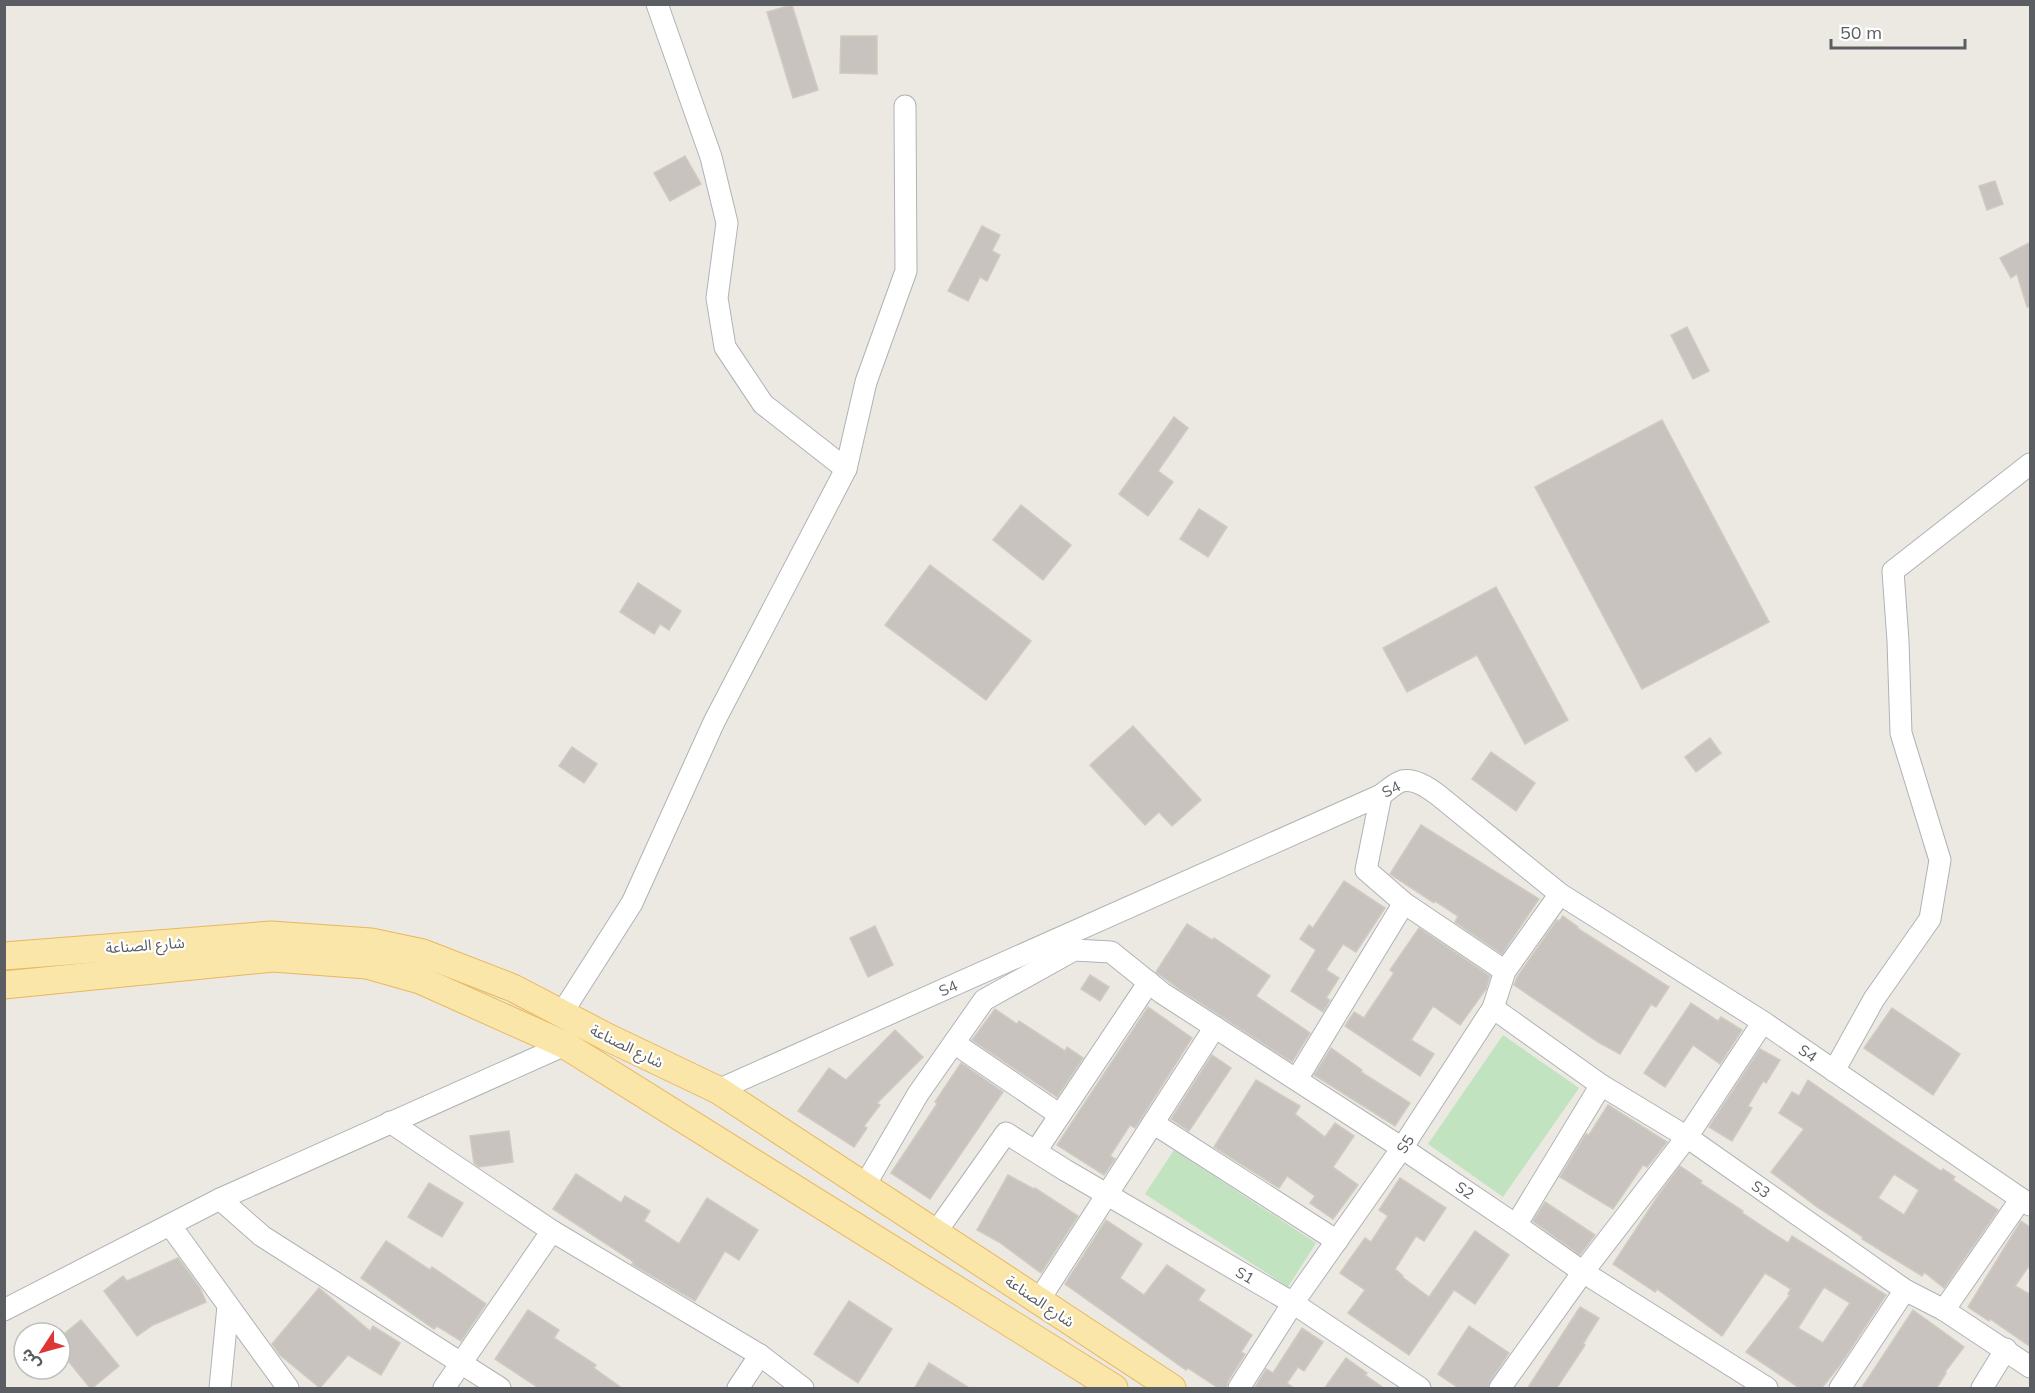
<svg xmlns="http://www.w3.org/2000/svg" width="2035" height="1393" viewBox="0 0 2035 1393" font-family="Mulish,'Noto Sans Arabic',sans-serif">
<style>
.green{fill:#c2e3bf}
.building{fill:#c8c3bf;stroke:#d0cac0;stroke-width:1.5;fill-rule:evenodd}
.lines{fill:none;stroke-linecap:round;stroke-linejoin:round}
.minor-casing{stroke:#afb3b6;stroke-width:23}
.major-casing{stroke:#e9b75e;stroke-width:29}
.minor{stroke:#fff;stroke-width:21}
.major{stroke:#fae6a9;stroke-width:27}
.labels{text-anchor:middle;dominant-baseline:central;stroke-width:4.5;stroke-linejoin:round;paint-order:stroke}
.street-label{font-size:15px;fill:#5a5e62;stroke:#fff}
</style>
<rect width="100%" height="100%" fill="#ece9e2"/>
<g class="green">
<polygon points="1503,1035 1579,1088 1503,1197 1428,1144"/>
<polygon points="1174,1150 1316,1243 1288,1287 1145,1194"/>
</g>
<g class="building">
<polygon points="792,5 818,90 793,98 767,12"/>
<polygon points="841,36 877,36 877,74 840,73"/>
<polygon points="685,156 701,184 670,201 654,173"/>
<polygon points="1995,181 2003,204 1987,210 1979,186"/>
<polygon points="982,226 1000,235 992,251 1000,255 987,281 980,277 968,301 948,291"/>
<polygon points="2031,242 2031,307 2027,307 2017,274 2011,278 2000,258"/>
<polygon points="1687,327 1709,371 1693,379 1671,335"/>
<polygon points="1174,417 1188,428 1158,471 1173,482 1148,516 1119,494"/>
<polygon points="1662,420 1769,622 1642,689 1535,487"/>
<polygon points="1021,505 1071,545 1043,580 993,540"/>
<polygon points="1199,509 1227,527 1208,557 1180,539"/>
<polygon points="930,565 1031,641 986,700 885,625"/>
<polygon points="638,583 681,611 669,630 660,624 654,634 620,612"/>
<polygon points="1496,587 1568,720 1525,744 1477,655 1407,692 1383,648"/>
<polygon points="1133,726 1201,800 1172,826 1159,812 1145,825 1090,765"/>
<polygon points="1710,738 1721,753 1696,772 1685,757"/>
<polygon points="572,747 597,764 584,783 559,766"/>
<polygon points="1491,752 1535,783 1516,811 1472,779"/>
<polygon points="1421,825 1539,899 1502,954 1455,922 1458,916 1435,901 1434,903 1390,874"/>
<polygon points="1344,881 1385,908 1356,952 1343,944 1326,970 1339,978 1326,998 1330,1000 1323,1012 1291,991 1316,950 1300,939 1309,925 1313,928"/>
<polygon points="1563,916 1578,927 1577,928 1669,987 1656,1007 1651,1004 1620,1054 1598,1042 1514,985 1517,977 1557,920 1559,921"/>
<polygon points="1187,924 1212,940 1214,938 1270,976 1256,996 1310,1033 1292,1062 1179,989 1156,972"/>
<polygon points="875,926 893,965 868,977 850,938"/>
<polygon points="1419,928 1490,976 1486,989 1460,1025 1433,1006 1411,1040 1434,1054 1420,1076 1345,1026 1354,1012 1364,1018 1394,973 1390,970"/>
<polygon points="1090,975 1109,987 1100,1001 1081,989"/>
<polygon points="1691,1003 1718,1021 1721,1017 1742,1030 1720,1064 1693,1045 1665,1087 1644,1073"/>
<polygon points="1148,1007 1192,1038 1135,1128 1130,1125 1110,1156 1115,1159 1104,1175 1057,1145"/>
<polygon points="1892,1008 1960,1054 1933,1095 1864,1048"/>
<polygon points="995,1009 1017,1024 1019,1021 1065,1051 1067,1047 1083,1058 1057,1097 972,1040"/>
<polygon points="895,1030 923,1057 877,1103 880,1105 864,1126 867,1128 854,1147 798,1111 829,1068 846,1080"/>
<polygon points="1331,1048 1362,1070 1361,1072 1410,1103 1395,1126 1314,1075"/>
<polygon points="1760,1049 1780,1060 1766,1083 1763,1081 1748,1106 1752,1108 1732,1141 1709,1127"/>
<polygon points="1212,1055 1231,1068 1189,1131 1171,1119"/>
<polygon points="961,1063 1003,1092 930,1199 891,1173 937,1104 935,1102"/>
<polygon points="1256,1080 1300,1106 1295,1114 1325,1137 1335,1123 1354,1136 1333,1167 1358,1185 1333,1219 1310,1203 1315,1196 1287,1176 1279,1188 1214,1147"/>
<path d="M1808 1080 1893 1139 1941 1171 1943 1169 1955 1177 1953 1180 1998 1210 1944 1288 1924 1272 1922 1276 1862 1239 1863 1237 1817 1207 1771 1172 1804 1129 1779 1113 1792 1092 1799 1096ZM1894 1174 1919 1190 1904 1215 1878 1198Z"/>
<polygon points="1608,1105 1667,1142 1647,1167 1643,1165 1613,1209 1560,1177 1586,1134 1589,1135"/>
<polygon points="509,1131 513,1162 479,1167 474,1163 470,1136"/>
<path d="M1680 1166 1702 1181 1700 1183 1743 1211 1742 1213 1788 1243 1792 1236 1886 1295 1840 1365 1821 1389H1801L1746 1352 1790 1295 1788 1294 1791 1289 1765 1273 1722 1336 1657 1289 1655 1292 1613 1264 1658 1196ZM1824 1287 1850 1303 1823 1343 1798 1328Z"/>
<polygon points="576,1174 621,1203 625,1196 650,1211 644,1221 679,1244 707,1198 758,1230 739,1260 725,1251 695,1301 632,1264 634,1262 553,1209"/>
<polygon points="1008,1175 1034,1189 1035,1188 1078,1216 1041,1273 999,1242 977,1230"/>
<polygon points="1400,1178 1446,1208 1424,1241 1416,1236 1395,1269 1403,1276 1402,1277 1429,1297 1475,1231 1509,1255 1475,1304 1454,1290 1409,1355 1348,1313 1365,1290 1340,1273 1365,1238 1371,1242 1388,1216 1379,1210"/>
<polygon points="429,1183 463,1203 442,1237 408,1217"/>
<polygon points="1545,1202 1595,1235 1580,1255 1533,1221"/>
<polygon points="1106,1220 1142,1244 1120,1278 1144,1295 1167,1265 1205,1290 1198,1300 1252,1335 1241,1352 1245,1354 1228,1381 1226,1389 1220,1389 1188,1368 1186,1370 1065,1284"/>
<polygon points="2021,1221 2031,1228 2031,1263 2015,1286 2031,1295 2031,1347 1990,1319 1989,1321 1968,1307"/>
<polygon points="386,1241 430,1270 432,1267 486,1304 461,1341 437,1326 434,1329 361,1278"/>
<polygon points="178,1258 200,1288 206,1302 153,1325 137,1336 104,1291 123,1276 127,1281"/>
<polygon points="319,1288 370,1331 373,1326 400,1343 381,1375 348,1355 320,1388 280,1355 272,1344"/>
<polygon points="849,1301 892,1329 858,1383 814,1354"/>
<polygon points="1580,1307 1599,1318 1583,1344 1585,1345 1556,1389 1527,1389"/>
<polygon points="528,1310 559,1330 554,1338 596,1365 594,1368 623,1389 540,1389 495,1359"/>
<polygon points="1913,1310 1964,1347 1945,1372 1946,1373 1936,1389 1861,1389"/>
<polygon points="81,1320 119,1366 91,1389 60,1351 60,1337"/>
<polygon points="1469,1326 1509,1353 1490,1381 1488,1389 1460,1389 1438,1374"/>
<polygon points="1302,1328 1323,1342 1304,1371 1298,1367 1287,1383 1295,1389 1254,1389 1266,1369 1273,1373"/>
<polygon points="1346,1358 1367,1373 1365,1375 1385,1389 1324,1389"/>
<polygon points="929,1363 971,1389 914,1389"/>
</g>
<g class="lines">
<defs>
<g id="minor">
<polyline points="657,4 711,157 727,223 717,298 725,347 763,404 846,469"/>
<polyline points="1381,795 1366,870 1404,903 1505,971"/>
<polyline points="1493,1008 1601,1085 1687,1137 1905,1290 1944,1310 2030,1367"/>
<polyline points="562,1013 632,903 714,722 846,469 866,382 906,271 905,106"/>
<polyline points="954,1043 1060,1115"/>
<polyline points="1834,1071 1874,999 1930,919 1940,860 1901,733 1898,641 1893,571 2030,464"/>
<polyline points="1297,1079 1404,903"/>
<path d="M718 1090 1381 795C1387 791 1395 783 1402 781 1414 778 1429 788 1438 795L1560 894 1763 1022 2030 1205"/>
<polyline points="390,1122 552,1231 760,1355 803,1388"/>
<polyline points="1153,1123 1337,1241"/>
<polyline points="1036,1151 1149,982"/>
<polyline points="865,1185 918,1094 984,1000 1074,950 1111,952 1162,993 1402,1148 1516,1225 1583,1272 1767,1388"/>
<polyline points="220,1199 262,1236 500,1388"/>
<polyline points="170,1225 288,1388"/>
<polyline points="1516,1225 1601,1085"/>
<polyline points="936,1232 1006,1133 1065,1170 1293,1303 1420,1388"/>
<polyline points="1039,1300 1215,1027"/>
<polyline points="4,1310 220,1199 565,1045"/>
<polyline points="1944,1310 2021,1199"/>
<polyline points="220,1388 228,1306"/>
<polyline points="444,1388 552,1231"/>
<polyline points="738,1388 760,1355"/>
<polyline points="1239,1388 1293,1303 1402,1148 1493,1008 1505,971 1560,894"/>
<polyline points="1500,1388 1583,1272 1687,1137 1763,1022"/>
<polyline points="1840,1388 1905,1290"/>
<polyline points="1982,1388 2006,1349"/>
</g>
<g id="major">
<polyline points="4,956 271,935 371,942 423,953 513,988 607,1037 718,1090 1172,1388"/>
<polyline points="4,985 273,958 367,965 420,980 565,1045 1114,1388"/>
</g>
</defs>
<use href="#minor" class="minor-casing"/>
<use href="#major" class="major-casing"/>
<use href="#minor" class="minor"/>
<use href="#major" class="major"/>
</g>
<g class="labels">
<g class="street-label">
<text transform="translate(1391 789) rotate(-27)">S4</text>
<text transform="translate(145 945) rotate(-4)">شارع الصناعة</text>
<text transform="translate(948 988) rotate(-24)">S4</text>
<text transform="translate(627 1046) rotate(26)">شارع الصناعة</text>
<text transform="translate(1808 1053) rotate(34)">S4</text>
<text transform="translate(1405 1144) rotate(-56)">S5</text>
<text transform="translate(1761 1189) rotate(35)">S3</text>
<text transform="translate(1465 1190) rotate(34)">S2</text>
<text transform="translate(1245 1275) rotate(30)">S1</text>
<text transform="translate(1040 1301) rotate(34)">شارع الصناعة</text>
</g>
</g>
<rect width="2035" height="1393" fill="none" stroke="#5a5e62" stroke-width="12"/>
<g transform="translate(42 1351) rotate(234)"><circle r="28" fill="#ffffff" stroke="#bdbfc0" stroke-width="1.5"/>
<path d="M0-4.5L10 22L0 15L-10 22Z" fill="#de3535"/>
<text y="-9" font-size="16" font-weight="bold" text-anchor="middle" fill="#5a5e62">ش</text>
</g>
<path d="M1831 39v9h134v-9" fill="none" stroke="#5a5e62" stroke-width="3"/>
<text x="1840" y="39" font-size="18" fill="#5a5e62" stroke="#ffffff" stroke-width="4.5" paint-order="stroke">50 m</text>
</svg>
